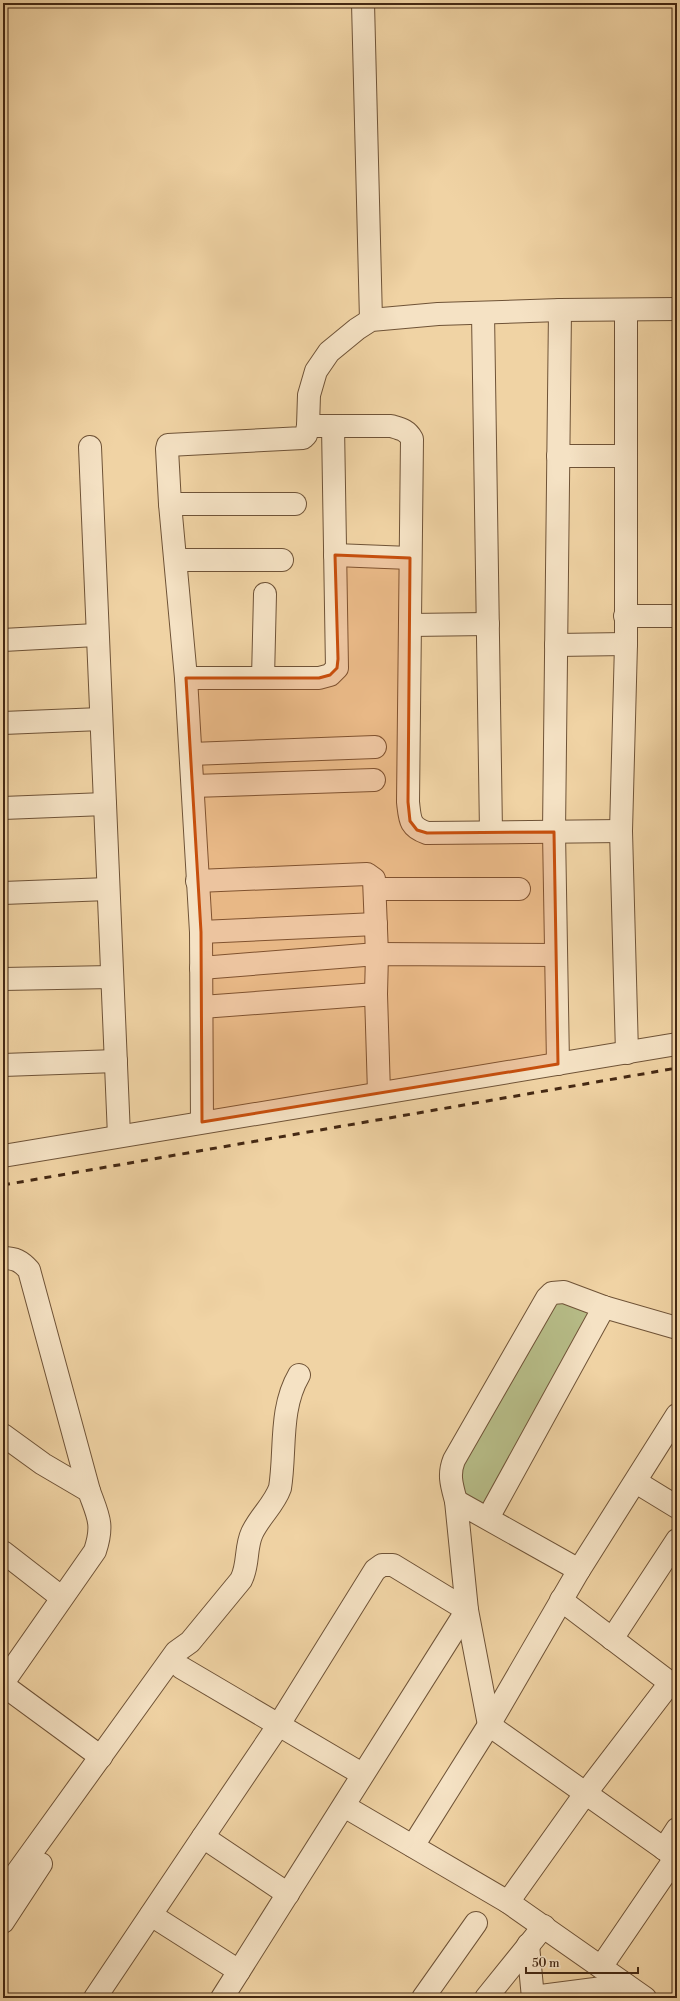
<svg xmlns="http://www.w3.org/2000/svg" width="680" height="2001" viewBox="0 0 680 2001" font-family="'Libre Bodoni',serif">
<style>
.green{fill:#b7bd88;stroke:#7e724e}
.lines{fill:none;stroke-linecap:round;stroke-linejoin:round}
.minor-casing{stroke:#6f5337;stroke-width:24}
.minor{stroke:#f5e2c4;stroke-width:22}
.rail{stroke:#442813;stroke-width:3;stroke-dasharray:7 7;stroke-linecap:butt}
.marked{fill:#c74f0d;fill-opacity:0.2;stroke:#c74f0d;stroke-width:3;stroke-linejoin:round}
</style>
<rect width="100%" height="100%" fill="#f0d3a4"/>
<filter id="stains"><feTurbulence type="fractalNoise" baseFrequency=".005" numOctaves="4"/><feColorMatrix values="0 0 0 0 .2 0 0 0 0 .09 0 0 0 0 .02 0 0 0 .5 -.17"/></filter>
<radialGradient id="worn" r=".72"><stop offset=".6" stop-color="#630" stop-opacity="0"/><stop offset="1" stop-color="#630" stop-opacity=".3"/></radialGradient>
<polygon class="green" points="556,1295 596,1313 487,1505 464,1497 453,1477"/>
<g class="lines">
<defs>
<g id="minor">
<polyline points="363,3 371,320"/>
<polyline points="626,310 626,644 621,831 627,1053"/>
<polyline points="483,313 491,832"/>
<path d="M308 426H391C401 429 407 430 412 439L408 802C410 819 409 827 427 833L621 831"/>
<polyline points="90,447 119,1136"/>
<polyline points="558,456 625,456"/>
<polyline points="170,504 295,504"/>
<polyline points="335,555 410,558"/>
<polyline points="176,560 282,560"/>
<polyline points="625,616 677,616"/>
<polyline points="410,625 488,624"/>
<polyline points="3,640 96,635"/>
<polyline points="556,645 626,644"/>
<polyline points="186,678 319,678 330,675 337,668 333,426"/>
<polyline points="263,678 265,594"/>
<polyline points="3,723 101,719"/>
<polyline points="191,754 375,747"/>
<polyline points="193,786 374,780"/>
<polyline points="3,808 105,804"/>
<polyline points="197,881 367,874 374,879 377,954 376,994 379,1093"/>
<polyline points="375,889 519,889"/>
<polyline points="3,893 108,889"/>
<polyline points="201,932 376,924"/>
<polyline points="201,968 377,954 556,955"/>
<polyline points="3,979 112,977"/>
<polyline points="202,1007 376,994"/>
<polyline points="558,1064 554,832 560,310"/>
<polyline points="3,1065 116,1061"/>
<polyline points="202,1122 201,932 186,678 170,504 167,449 168,445 303,438 306,435 308,426 309,395 316,371 329,352 357,329 371,320 438,314 560,310 677,309"/>
<polyline points="3,1156 677,1044"/>
<path d="M3 1258C15 1258 21 1261 29 1270L89 1491"/>
<path d="M3 1435 43 1464 89 1491C98 1516 104 1524 95 1551L3 1683"/>
<polyline points="636,1482 677,1507"/>
<path d="M456 1501C452 1486 448 1475 454 1460L547 1298 552 1293 564 1292 604 1307 677 1328"/>
<polyline points="488,1518 604,1307"/>
<polyline points="3,1552 61,1597"/>
<polyline points="579,1570 456,1501 467,1610 489,1725 677,1858"/>
<polyline points="561,1600 677,1688"/>
<polyline points="612,1639 677,1540"/>
<polyline points="182,1668 362,1774"/>
<polyline points="3,1685 101,1757"/>
<polyline points="344,1806 508,1902 645,1998"/>
<polyline points="203,1837 278,1726 375,1570 382,1565 393,1565 467,1610 222,1998"/>
<polyline points="413,1846 489,1725 579,1570 677,1415"/>
<polyline points="664,1849 677,1829"/>
<path d="M3 1892 176 1652 190 1642 241 1580C249 1565 245 1548 252 1533 260 1516 274 1505 280 1488 286 1451 279 1409 299 1375"/>
<polyline points="508,1902 585,1794 670,1683"/>
<polyline points="151,1915 239,1971"/>
<polyline points="3,1922 41,1864"/>
<polyline points="528,1945 533,1998"/>
<polyline points="601,1967 676,1857"/>
<polyline points="533,1997 626,1985"/>
<polyline points="95,1998 203,1837 288,1894"/>
<polyline points="423,1998 476,1923"/>
<polyline points="486,1998 544,1926"/>
</g>
</defs>
<use href="#minor" class="minor-casing"/>
<use href="#minor" class="minor"/>
<polyline class="rail" points="3,1185 677,1068"/>
</g>
<path class="marked" d="M335 555 410 558 408 802 410 821 417 830 427 833 554 832 558 1064 202 1122 201 932 186 678H319L330 675 337 668 338 659Z"/>
<rect width="680" height="2001" fill="none" stroke="#f0d3a4" stroke-width="16"/>
<rect x="4" y="4" width="672" height="1993" fill="none" stroke="#442813" stroke-width="2"/>
<rect x="8" y="8" width="664" height="1985" fill="none" stroke="#442813"/>
<path d="M526 1967v6h112v-6" fill="none" stroke="#442813" stroke-width="2"/>
<text x="532" y="1967" font-size="12" fill="#442813" stroke="#f5e2c4" stroke-width="3" paint-order="stroke">50 m</text>
<rect width="100%" height="100%" filter="url(#stains)"/>
<rect width="100%" height="100%" fill="url(#worn)"/>
</svg>
